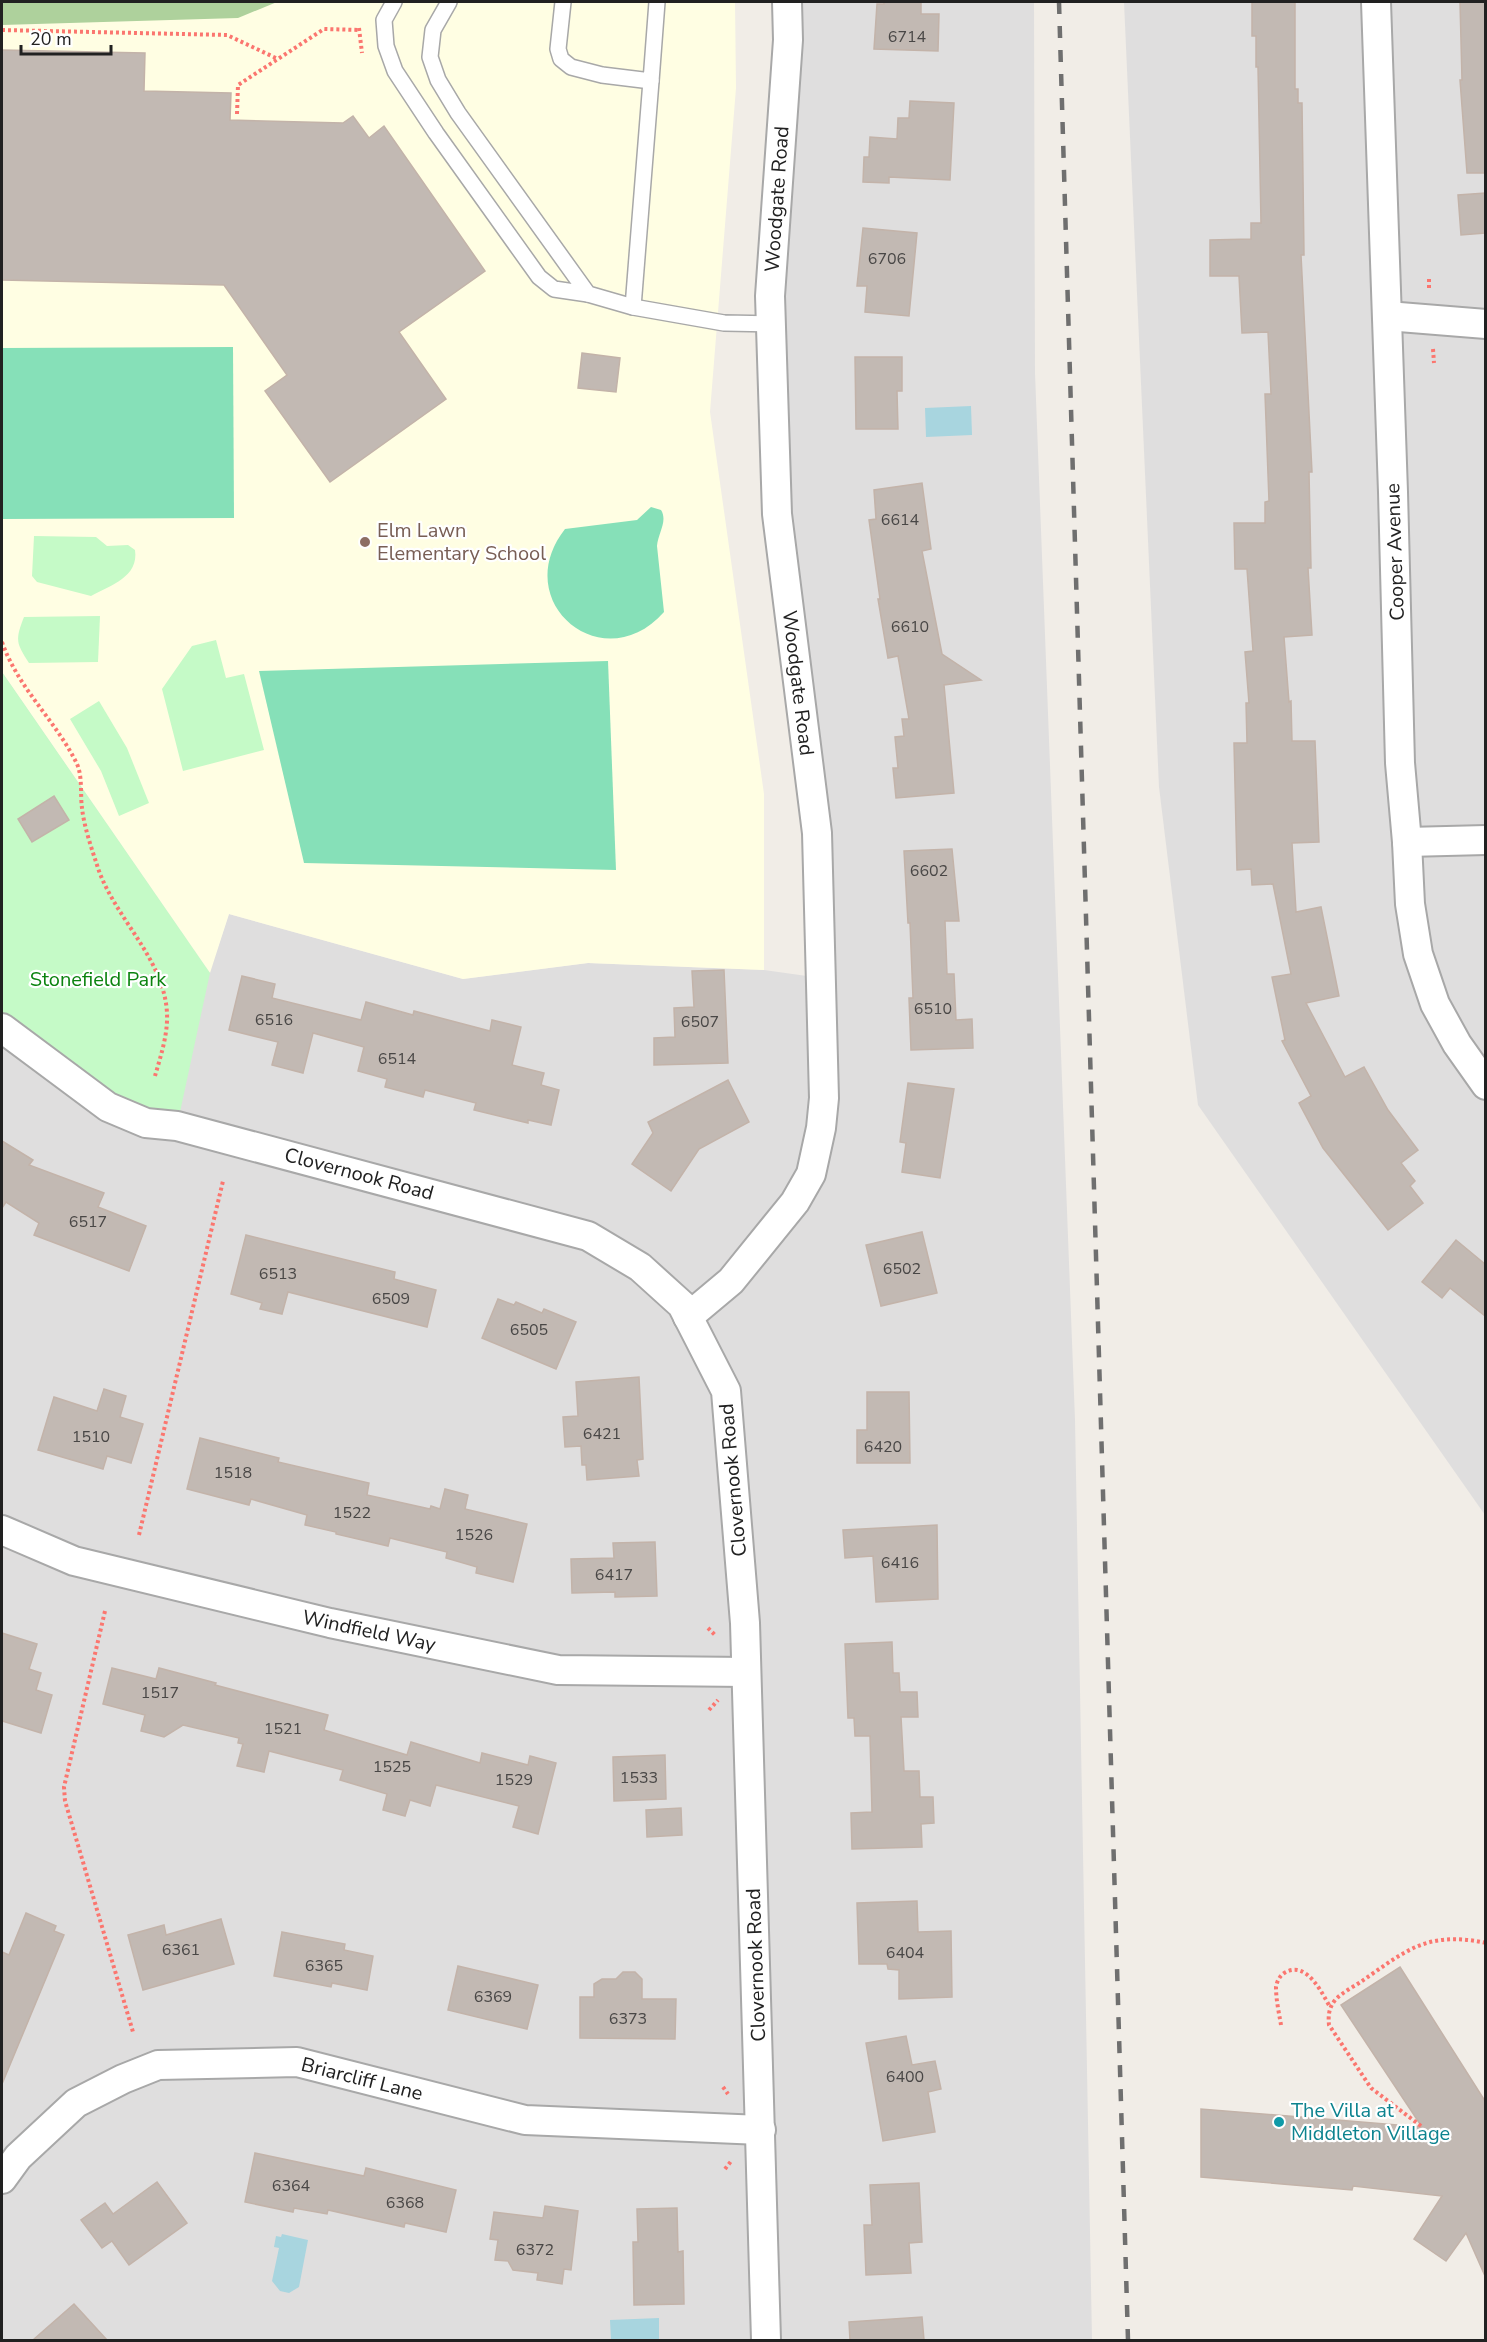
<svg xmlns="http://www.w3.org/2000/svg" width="1487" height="2342" viewBox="0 0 1487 2342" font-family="'Nunito Sans',sans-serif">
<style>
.residential{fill:#dfdede}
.education{fill:#fffee3}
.forest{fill:#aed19c}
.park{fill:#c5fac7}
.pitch{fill:#86e0b8}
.water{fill:#a8d5df}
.building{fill:#c2b9b3;stroke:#c3b3a9;stroke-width:1.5}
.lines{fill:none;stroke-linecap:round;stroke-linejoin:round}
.service-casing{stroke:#a8a8a8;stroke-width:18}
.minor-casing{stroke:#a8a8a8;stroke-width:32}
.path{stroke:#fb766f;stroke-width:4;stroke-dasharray:3 3;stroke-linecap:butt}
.service{stroke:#fff;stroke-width:15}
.minor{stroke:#fff;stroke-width:28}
.rail{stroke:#6f6f6f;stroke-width:4.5;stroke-dasharray:12 12;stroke-linecap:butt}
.education-dot{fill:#8d6e63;stroke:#fff;stroke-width:2}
.culture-dot{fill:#0f9aa8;stroke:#fff;stroke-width:2}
.labels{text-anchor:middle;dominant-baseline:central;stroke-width:4.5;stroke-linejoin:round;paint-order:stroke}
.number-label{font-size:16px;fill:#494746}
.street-label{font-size:20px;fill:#212121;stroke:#fff}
.education-label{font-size:20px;fill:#785e54;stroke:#fff;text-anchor:start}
.park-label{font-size:20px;fill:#0b830f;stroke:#fff}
.culture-label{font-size:20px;fill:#0d838f;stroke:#fff;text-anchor:start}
</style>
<rect width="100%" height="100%" fill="#f1ede7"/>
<g class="residential">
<polygon points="787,2 1034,2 1035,373 1075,1420 1092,2340 2,2340 2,672 209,973 229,914 463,979 588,963 764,970 821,978 777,514"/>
<polygon points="1124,2 1485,2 1485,1515 1198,1105 1159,787"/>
</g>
<polygon class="education" points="2,2 735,2 736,88 710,412 764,794 764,970 588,963 463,979 229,914 210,973 2,672"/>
<polygon class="forest" points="2,2 277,2 238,18 2,25"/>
<g class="park">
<path d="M34 536 96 537 107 546 128 545 135 550C139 577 111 585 91 596L37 582 32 576Z"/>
<path d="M100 616 98 662 29 663C16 643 15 640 24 617Z"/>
<polygon points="216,640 226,678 244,674 264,750 183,771 162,689 192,646"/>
<polygon points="2,672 210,973 177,1126 146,1123 2,1028"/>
<polygon points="99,701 127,748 149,803 119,816 101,771 70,719"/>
</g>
<g class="pitch">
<polygon points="233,347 234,518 2,519 2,348"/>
<path d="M651 507 661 510C668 521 658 533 657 546L664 612C603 681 508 602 565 529L637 520Z"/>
<polygon points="608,661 616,870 304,863 259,671"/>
</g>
<g class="water">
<polygon points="971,406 972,435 926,437 925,408"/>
<polygon points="282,2234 308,2240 299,2287 289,2293 280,2291 272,2281 279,2248 274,2247 276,2236 281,2237"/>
<polygon points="659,2318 659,2340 611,2340 610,2320"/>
</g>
<g class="building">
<polygon points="884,2 921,2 921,14 939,14 938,51 874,49 877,4 884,4"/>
<polygon points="1252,2 1295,2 1295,89 1298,89 1298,103 1302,103 1304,255 1301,255 1312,472 1309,472 1311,568 1308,568 1312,635 1284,637 1289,702 1291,701 1292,741 1315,741 1319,842 1292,843 1296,912 1321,907 1339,996 1306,1003 1345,1077 1364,1067 1388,1110 1418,1150 1401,1163 1415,1181 1410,1186 1423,1203 1388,1230 1323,1148 1299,1103 1311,1096 1282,1041 1285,1040 1272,977 1291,974 1273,884 1252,885 1251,869 1237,870 1234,743 1247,743 1246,703 1249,703 1245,652 1253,651 1247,569 1235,569 1234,523 1265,523 1265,502 1269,501 1265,394 1271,394 1268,332 1242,333 1239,276 1210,276 1210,240 1251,239 1251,223 1261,223 1258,67 1256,67 1256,36 1252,36"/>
<polygon points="1460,2 1485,2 1485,173 1467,173 1460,80 1462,80"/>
<polygon points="2,50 145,53 144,91 231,93 230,120 343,123 353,116 369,138 384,126 485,271 399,332 446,399 330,482 265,391 287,375 224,285 2,280"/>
<polygon points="910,101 954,103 950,180 889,177 889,183 863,182 864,157 869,157 870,137 897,139 898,118 909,118"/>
<polygon points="1485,193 1485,233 1461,235 1458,195"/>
<polygon points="863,228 917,233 909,316 865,312 867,286 857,286"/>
<polygon points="582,353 620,358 616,392 578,388"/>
<polygon points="855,357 902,357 902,391 897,391 898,429 856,429"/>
<polygon points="922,483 931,549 922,551 942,654 981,680 944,685 954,793 896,798 893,768 898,768 895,737 904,736 902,719 909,719 898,656 888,658 878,599 880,599 869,520 876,519 874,490"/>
<polygon points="54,796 69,820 32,842 18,819"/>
<polygon points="952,849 959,921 945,921 947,974 954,974 956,1020 972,1019 973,1048 911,1050 909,998 913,998 910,923 908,923 904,851"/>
<polygon points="724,970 728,1063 654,1065 654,1038 675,1037 674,1008 694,1007 692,971"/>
<polygon points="242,976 275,984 272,998 361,1020 366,1002 413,1015 414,1011 490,1031 492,1020 521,1027 512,1065 544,1073 541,1085 559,1090 551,1125 528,1120 528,1123 474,1110 476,1103 425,1090 423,1097 385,1087 387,1079 358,1071 364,1047 313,1033 303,1073 272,1065 278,1042 229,1030"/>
<polygon points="728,1080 749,1122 699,1149 671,1191 632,1164 653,1133 648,1122"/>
<polygon points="908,1083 954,1089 940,1178 902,1172 906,1143 900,1142"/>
<polygon points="2,1141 33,1160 29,1165 104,1193 98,1207 146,1226 129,1271 34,1235 39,1223 6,1202 2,1208"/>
<polygon points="922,1232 937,1293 881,1306 866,1245"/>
<polygon points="246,1235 395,1272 394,1279 436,1290 427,1327 288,1292 282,1314 260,1309 262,1303 231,1294"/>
<polygon points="1456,1240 1485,1264 1485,1316 1450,1288 1442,1298 1422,1282"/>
<polygon points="498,1299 514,1305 516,1302 542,1313 544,1309 576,1322 556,1369 482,1338"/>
<polygon points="639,1377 643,1459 637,1460 639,1476 587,1480 586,1465 582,1465 581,1446 565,1447 563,1417 578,1416 576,1382"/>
<polygon points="104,1389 126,1396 120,1417 143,1424 131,1463 107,1456 103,1469 38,1450 54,1397 97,1411"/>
<polygon points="867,1392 909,1392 910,1463 857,1463 857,1430 867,1430"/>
<polygon points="200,1438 279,1458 278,1462 369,1483 367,1495 430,1509 431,1506 440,1509 445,1489 468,1495 465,1509 527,1524 513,1582 476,1573 477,1567 446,1558 447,1552 390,1538 388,1546 336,1534 336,1532 305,1525 307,1515 251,1499 249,1505 187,1489"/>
<polygon points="937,1525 938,1599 876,1602 873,1556 845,1558 843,1530"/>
<polygon points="655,1542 657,1596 615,1597 615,1592 572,1593 571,1559 614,1558 613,1543"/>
<polygon points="2,1633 37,1644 29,1669 41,1673 36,1690 52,1695 41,1733 2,1721"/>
<polygon points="892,1642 893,1673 899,1673 900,1692 917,1692 918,1717 901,1717 904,1771 919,1771 920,1797 933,1797 934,1823 921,1824 922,1847 852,1849 851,1813 872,1812 870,1736 855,1736 854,1718 848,1718 845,1644"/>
<polygon points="112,1668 156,1679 159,1668 216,1683 215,1685 328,1715 324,1730 407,1755 411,1742 480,1763 482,1753 528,1765 530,1756 556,1763 538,1834 513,1827 519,1806 436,1785 430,1806 410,1800 405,1816 383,1810 387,1794 340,1780 343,1770 269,1751 264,1772 237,1766 243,1744 238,1743 239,1738 183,1725 164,1737 141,1731 145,1715 103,1704"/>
<polygon points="665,1755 666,1799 614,1801 613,1757"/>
<polygon points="681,1808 682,1835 647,1837 646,1810"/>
<polygon points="917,1901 918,1932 951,1931 952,1997 899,1999 899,1970 888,1969 887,1964 859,1964 857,1903"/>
<polygon points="26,1913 56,1926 54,1931 64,1935 2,2084 2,1952 9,1955"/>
<polygon points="221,1919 234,1964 143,1990 128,1935 164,1925 166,1935"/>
<polygon points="282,1932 345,1944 344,1950 373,1956 367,1990 332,1983 331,1987 274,1976"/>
<polygon points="458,1966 538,1985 527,2029 448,2010"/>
<polygon points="1400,1967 1485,2101 1485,2276 1466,2233 1446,2261 1414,2239 1442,2196 1353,2186 1352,2190 1201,2177 1201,2109 1422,2127 1341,2005"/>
<polygon points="623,1972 635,1972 642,1979 642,1999 676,1999 675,2039 580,2038 580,1997 594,1997 594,1984 602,1979 616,1979"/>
<polygon points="906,2036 912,2065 935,2061 941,2089 928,2092 935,2132 883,2141 866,2043"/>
<polygon points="255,2153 364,2176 366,2168 456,2190 446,2232 405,2223 404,2227 328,2210 327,2214 294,2208 293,2212 245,2202"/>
<polygon points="157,2182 187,2223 129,2265 112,2241 102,2248 81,2220 105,2203 113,2214"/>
<polygon points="919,2183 922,2242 909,2243 911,2273 866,2275 864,2225 872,2225 870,2185"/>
<polygon points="545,2206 578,2211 571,2270 564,2269 562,2284 537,2280 538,2273 513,2270 508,2261 495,2260 498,2240 490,2239 494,2212 543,2218"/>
<polygon points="677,2208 678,2252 683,2251 684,2304 634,2305 633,2242 638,2242 637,2209"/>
<polygon points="74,2304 107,2340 33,2340"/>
<polygon points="922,2317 924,2340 850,2340 849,2322"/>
</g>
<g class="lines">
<defs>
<g id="service">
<polyline points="394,2 384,20 386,46 395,71 436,133 539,277 554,289 588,294"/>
<polyline points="449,2 433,30 430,57 438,80 458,113 588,294 633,307 724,323 770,324"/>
<polyline points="563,2 558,49 561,59 571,67 602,75 651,81 657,2"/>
<polyline points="633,307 651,81"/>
</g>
<g id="minor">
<polyline points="1376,2 1393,492 1400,763 1407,842 1410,904 1418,954 1435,1004 1457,1044 1486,1085"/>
<polyline points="1387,316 1486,324"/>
<polyline points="1407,842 1486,840"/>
<polyline points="2,1028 108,1107 146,1123 177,1126 588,1236 640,1267 682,1305 726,1391 745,1623 766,2340"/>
<polyline points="688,1317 731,1281 795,1202 811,1174 821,1128 824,1098 817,833 777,514 770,296 788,40 787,2"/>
<polyline points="2,1530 74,1561 330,1623 558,1670 746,1672"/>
<polyline points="2,2179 18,2157 76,2103 123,2079 158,2065 297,2062 525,2120 761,2130"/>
</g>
</defs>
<use href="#service" class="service-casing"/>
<use href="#minor" class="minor-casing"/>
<g class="path">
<polyline points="359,28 362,53"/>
<polyline points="2,30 227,35 278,59"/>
<polyline points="237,114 238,85 324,29 359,30"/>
<polyline points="1429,279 1429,291"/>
<polyline points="1433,349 1434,363"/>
<path d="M2 642C18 688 55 720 76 762 83 775 80 794 82 808 84 826 91 847 97 865 113 917 164 957 167 1013 168 1034 161 1055 155 1076"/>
<polyline points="139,1535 223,1181"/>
<polyline points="105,1611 64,1787 65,1801 133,2032"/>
<polyline points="708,1628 716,1636"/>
<polyline points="709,1710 718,1700"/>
<path d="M1281 2025C1279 2013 1276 2000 1276 1987 1277 1981 1280 1975 1286 1972 1307 1961 1322 1993 1330 2007"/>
<polyline points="723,2087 728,2094"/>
<path d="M1421 2126 1371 2088 1329 2025C1328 2015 1329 2007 1336 1999 1342 1993 1351 1988 1359 1983 1382 1968 1407 1946 1435 1941 1452 1938 1469 1939 1486 1943"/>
<polyline points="725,2169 732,2160"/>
</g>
<use href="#service" class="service"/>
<use href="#minor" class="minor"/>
<polyline class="rail" points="1059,2 1128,2340"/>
</g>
<circle class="education-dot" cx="365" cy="542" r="6"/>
<circle class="culture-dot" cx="1279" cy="2122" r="6"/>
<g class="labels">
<g class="number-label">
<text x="907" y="37">6714</text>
<text x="887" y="259">6706</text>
<text x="900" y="520">6614</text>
<text x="910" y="627">6610</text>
<text x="929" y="871">6602</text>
<text x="933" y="1009">6510</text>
<text x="274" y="1020">6516</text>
<text x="700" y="1022">6507</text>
<text x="397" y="1059">6514</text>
<text x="88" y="1222">6517</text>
<text x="902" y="1269">6502</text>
<text x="278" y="1274">6513</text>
<text x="391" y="1299">6509</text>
<text x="529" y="1330">6505</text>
<text x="602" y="1434">6421</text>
<text x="91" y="1437">1510</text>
<text x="883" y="1447">6420</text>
<text x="233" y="1473">1518</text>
<text x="352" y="1513">1522</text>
<text x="474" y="1535">1526</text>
<text x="900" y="1563">6416</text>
<text x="614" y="1575">6417</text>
<text x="160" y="1693">1517</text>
<text x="283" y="1729">1521</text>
<text x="392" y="1767">1525</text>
<text x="639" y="1778">1533</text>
<text x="514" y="1780">1529</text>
<text x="181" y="1950">6361</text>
<text x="905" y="1953">6404</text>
<text x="324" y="1966">6365</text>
<text x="493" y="1997">6369</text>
<text x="628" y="2019">6373</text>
<text x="905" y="2077">6400</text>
<text x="291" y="2186">6364</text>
<text x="405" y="2203">6368</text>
<text x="535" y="2250">6372</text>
</g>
<g class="street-label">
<text transform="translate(777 199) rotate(-86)">Woodgate Road</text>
<text transform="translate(1395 552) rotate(-92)">Cooper Avenue</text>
<text transform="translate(798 683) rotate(83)">Woodgate Road</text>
<text transform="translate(359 1174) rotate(15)">Clovernook Road</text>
<text transform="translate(733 1480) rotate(-95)">Clovernook Road</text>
<text transform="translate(369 1631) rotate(12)">Windfield Way</text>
<text transform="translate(756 1965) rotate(-92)">Clovernook Road</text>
<text transform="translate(362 2079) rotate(14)">Briarcliff Lane</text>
</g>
<g class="education-label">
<text x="377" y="530">Elm Lawn<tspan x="377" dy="23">Elementary School</tspan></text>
</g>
<g class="park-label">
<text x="98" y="979">Stonefield Park</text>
</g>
<g class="culture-label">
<text x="1291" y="2110">The Villa at<tspan x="1291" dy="23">Middleton Village</tspan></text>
</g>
</g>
<rect width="1487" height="2342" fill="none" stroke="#212121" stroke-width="6"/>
<path d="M21 45v9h90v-9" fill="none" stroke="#212121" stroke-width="3"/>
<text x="30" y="45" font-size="18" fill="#212121" stroke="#ffffff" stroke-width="4.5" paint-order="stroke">20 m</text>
</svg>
